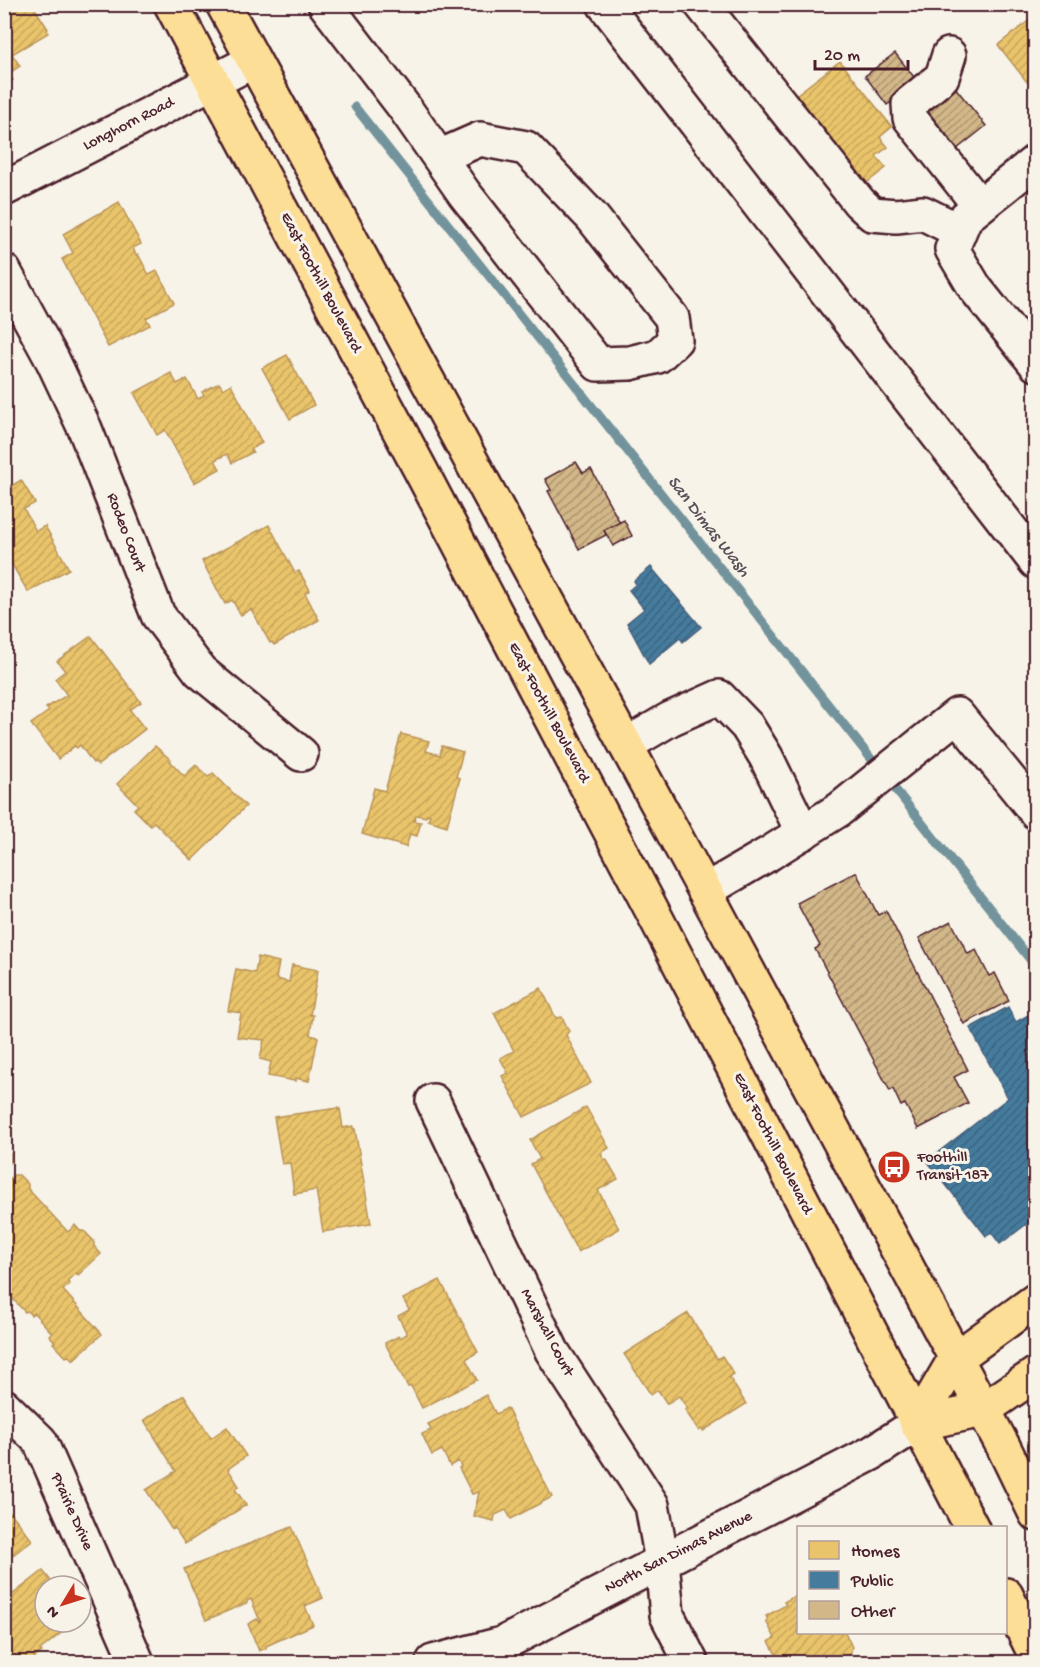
<svg xmlns="http://www.w3.org/2000/svg" width="1040" height="1667" viewBox="0 0 1040 1667" font-family="'Gochi Hand',sans-serif">
<style>
.homes{fill:url(#homes-hatch);stroke:#b99257;stroke-width:1.5}
.public{fill:url(#public-hatch);stroke:#465f7b;stroke-width:1.5}
.lines{fill:none;stroke-linecap:round;stroke-linejoin:round}
.stream{stroke:#73939c;stroke-width:9}
.building{fill:url(#building-hatch);stroke:#4a1f2b;stroke-width:1.5}
.minor-casing{stroke:#4a1f2b;stroke-width:38}
.major-casing{stroke:#4a1f2b;stroke-width:38}
.minor{stroke:#f7f3e8;stroke-width:33}
.major{stroke:#fdde96;stroke-width:33}
.labels{text-anchor:middle;dominant-baseline:central;stroke-width:6;stroke-linejoin:round;paint-order:stroke}
.street-label{font-size:16px;fill:#4a1f2b;stroke:#f7f3e8}
.poi-label{font-size:16px;fill:#4a1f2b;stroke:#f7f3e8;text-anchor:start}
.water-label{font-size:18px;font-style:italic;fill:#5b505a;stroke:#f7f3e8}
</style>
<defs>
<pattern id="homes-hatch" width="6" height="6" patternUnits="userSpaceOnUse" patternTransform="scale(1.5)"><rect width="6" height="6" fill="#e9c46a"/><path d="M-1 1l2-2M0 6l6-6M5 7l2-2" fill="none" stroke="#c9a85c"/></pattern>
<pattern id="public-hatch" width="6" height="6" patternUnits="userSpaceOnUse" patternTransform="scale(1.5)"><rect width="6" height="6" fill="#457b9d"/><path d="M-1 1l2-2M0 6l6-6M5 7l2-2" fill="none" stroke="#3c6480"/></pattern>
<pattern id="building-hatch" width="6" height="6" patternUnits="userSpaceOnUse" patternTransform="scale(1.5)"><rect width="6" height="6" fill="#d2b788"/><path d="M-1 1l2-2M0 6l6-6M5 7l2-2" fill="none" stroke="#ac946f"/></pattern>
</defs>
<rect width="100%" height="100%" fill="#f7f3e8"/>
<filter id="ink" filterUnits="userSpaceOnUse"><feTurbulence type="fractalNoise" baseFrequency=".0167" numOctaves="2"/><feDisplacementMap in="SourceGraphic" scale="12" xChannelSelector="R" yChannelSelector="G"/><feConvolveMatrix kernelMatrix="1 2 1 2 8 2 1 2 1" color-interpolation-filters="sRGB"/></filter>
<g filter="url(#ink)">
<g class="homes">
<polygon points="4,4 32,4 48,29 47,30 48,33 12,54 20,66 8,74 13,80 4,86"/>
<polygon points="1036,15 1036,76 1027,82 998,45"/>
<polygon points="840,61 892,127 880,137 888,147 876,156 886,168 855,192 787,102"/>
<polygon points="119,202 141,244 133,248 136,255 138,254 149,275 157,271 174,303 146,318 150,325 108,347 62,259 73,253 63,234"/>
<polygon points="287,355 314,405 290,419 262,368"/>
<polygon points="171,373 177,384 187,379 198,399 204,395 202,392 219,383 223,389 231,384 262,443 251,449 253,452 232,463 227,454 215,460 220,469 194,483 165,430 157,435 134,393"/>
<polygon points="4,478 10,487 21,480 35,503 24,509 36,531 45,526 69,569 28,592 10,561 7,563 4,559"/>
<polygon points="269,525 295,573 299,571 310,590 305,593 319,620 274,645 272,642 270,643 251,609 241,615 232,600 225,604 202,561"/>
<polygon points="91,636 141,702 130,710 145,729 98,765 95,762 93,763 80,745 77,748 75,746 58,759 31,724 49,711 46,708 67,695 55,679 65,671 57,661"/>
<polygon points="401,734 429,741 426,751 440,755 442,746 463,752 456,777 460,778 447,826 428,820 430,815 427,814 426,817 416,815 414,821 421,822 417,836 410,834 406,847 362,834 374,788 385,791"/>
<polygon points="155,746 171,760 170,761 184,776 196,765 208,777 213,773 246,806 192,860 154,822 150,825 134,809 138,805 117,784"/>
<polygon points="258,957 279,962 276,979 289,982 292,965 318,970 310,1015 313,1015 310,1035 318,1037 309,1081 295,1078 295,1081 268,1076 271,1062 260,1059 264,1040 237,1037 241,1013 228,1011 236,969 255,973"/>
<polygon points="541,988 556,1018 562,1017 569,1031 566,1035 591,1083 524,1117 502,1076 508,1073 500,1058 514,1051 494,1013"/>
<polygon points="586,1107 609,1148 601,1153 604,1160 606,1159 618,1179 598,1190 619,1229 578,1252 531,1164 540,1159 530,1140"/>
<polygon points="338,1108 338,1110 340,1109 343,1128 353,1126 353,1129 355,1129 371,1224 323,1232 316,1190 294,1194 290,1163 282,1164 274,1117"/>
<polygon points="4,1147 10,1154 10,1162 4,1166"/>
<polygon points="14,1175 19,1175 28,1184 28,1189 68,1232 75,1225 80,1231 84,1231 94,1241 94,1246 101,1254 78,1275 77,1273 68,1280 69,1285 63,1290 102,1334 73,1360 69,1356 66,1357 53,1343 55,1342 49,1335 52,1333 34,1313 31,1315 27,1311 25,1312 11,1297 13,1295 4,1286 4,1272 7,1270 4,1267 4,1184"/>
<polygon points="440,1280 478,1352 466,1359 477,1380 422,1408 411,1386 408,1387 385,1343 399,1336 400,1338 407,1334 398,1316 409,1310 403,1299"/>
<polygon points="688,1313 717,1359 722,1356 734,1374 729,1377 746,1404 703,1431 701,1429 699,1431 685,1410 687,1408 679,1396 667,1404 658,1390 651,1395 624,1354"/>
<polygon points="184,1395 211,1438 227,1427 246,1456 228,1469 239,1486 235,1489 246,1505 185,1544 174,1527 172,1530 146,1490 176,1471 144,1420"/>
<polygon points="486,1395 496,1414 507,1408 552,1497 511,1519 506,1510 495,1515 494,1521 474,1516 479,1492 472,1494 459,1468 461,1467 458,1461 450,1466 442,1450 432,1455 422,1434 431,1430 428,1424"/>
<polygon points="11,1513 32,1540 4,1562 4,1518"/>
<polygon points="292,1527 323,1598 305,1606 313,1625 266,1646 266,1648 259,1651 248,1624 257,1619 259,1622 260,1621 251,1599 247,1601 247,1603 206,1620 184,1569"/>
<polygon points="43,1571 55,1586 45,1586 45,1622 75,1622 40,1650 42,1652 29,1662 6,1662 4,1601"/>
<polygon points="798,1594 798,1632 845,1632 852,1647 849,1662 780,1662 769,1641 775,1638 766,1621 768,1620 766,1616 786,1605 784,1602"/>
</g>
<g class="public">
<polygon points="651,567 701,627 683,642 680,638 649,664 627,623 644,609 629,590 636,584 634,581"/>
<polygon points="1008,1007 1016,1022 1028,1015 1036,1030 1036,1223 1031,1227 1028,1223 1000,1244 991,1232 986,1236 927,1161 1008,1098 970,1028"/>
</g>
<g class="lines">
<polyline class="stream" points="355,107 1036,967"/>
</g>
<g class="building">
<polygon points="895,53 918,82 887,105 865,76"/>
<polygon points="954,86 986,126 952,153 920,113"/>
<polygon points="576,462 583,473 591,469 620,523 604,530 606,535 579,549 548,491 551,490 545,479"/>
<polygon points="624,520 632,536 613,546 604,530"/>
<polygon points="856,872 878,915 886,911 968,1070 954,1077 968,1103 918,1129 905,1104 901,1106 893,1089 890,1091 815,949 820,946 797,903"/>
<polygon points="951,921 968,954 976,950 989,976 995,973 1009,1001 964,1024 919,938"/>
</g>
<g class="lines">
<defs>
<g id="minor">
<polyline points="325,4 404,107 464,193 598,364 630,363 658,356 675,340 672,318 592,217 526,148 480,139 439,157"/>
<polyline points="604,4 1036,562"/>
<polyline points="701,4 859,202 872,214 896,216 923,213 959,231"/>
<polyline points="949,55 942,77 909,104 910,118 979,205"/>
<polyline points="1036,161 965,218 952,249 975,288 1036,364"/>
<polyline points="4,189 253,61"/>
<polyline points="4,271 53,361 85,429 158,615 200,671 301,754"/>
<polyline points="626,745 670,719 719,697 747,726 766,757 803,833"/>
<polyline points="705,891 770,853 840,809 957,715 1036,812"/>
<polyline points="433,1101 552,1351 652,1505 662,1561 667,1615 691,1662"/>
<polyline points="4,1406 40,1441 137,1662"/>
<polyline points="433,1662 502,1644 872,1453 917,1424"/>
</g>
<g id="major">
<polyline points="171,4 420,469 656,918 972,1528"/>
<polyline points="223,4 705,891 1003,1446 1036,1514"/>
<polyline points="917,1424 955,1359 1036,1300"/>
<polyline points="917,1424 983,1410 1036,1374"/>
<polyline points="1006,1595 1036,1656"/>
</g>
</defs>
<use href="#minor" class="minor-casing"/>
<use href="#major" class="major-casing"/>
<use href="#minor" class="minor"/>
<use href="#major" class="major"/>
</g>
</g>
<defs>
<symbol id="bus-disc" viewBox="-11 -11 22 22"><circle r="9.5" fill="#c8321e" stroke="#f7f3e8"/><path d="M-5-6H5V4H4V6H2V4H-2V6H-4V4H-5ZM-3.5-4V0h7V-4ZM-3.5 1.2v1.5H-2V1.2ZM2 1.2v1.5H3.5V1.2Z" fill="#fff"/></symbol>
</defs>
<g fill-rule="evenodd">
<use href="#bus-disc" x="875" y="1148" width="38" height="38"/>
</g>
<g class="labels">
<g class="street-label">
<text transform="translate(129 125) rotate(-27)">Longhorn Road</text>
<text transform="translate(320 283) rotate(62)">East Foothill Boulevard</text>
<text transform="translate(125 533) rotate(69)">Rodeo Court</text>
<text transform="translate(548 713) rotate(62)">East Foothill Boulevard</text>
<text transform="translate(772 1144) rotate(63)">East Foothill Boulevard</text>
<text transform="translate(546 1333) rotate(62)">Marshall Court</text>
<text transform="translate(71 1512) rotate(66)">Prairie Drive</text>
<text transform="translate(679 1553) rotate(-27)">North San Dimas Avenue</text>
</g>
<g class="poi-label">
<text x="917" y="1158">Foothill<tspan x="917" dy="18">Transit 187</tspan></text>
</g>
<g class="water-label">
<text transform="translate(708 527) rotate(52)">San Dimas Wash</text>
</g>
</g>
<rect width="1040" height="1667" fill="none" stroke="#f7f3e8" stroke-width="24"/>
<rect x="12" y="12" width="1016" height="1643" fill="none" stroke="#4a1f2b" stroke-width="2" filter="url(#ink)"/>
<rect x="797" y="1526" width="210" height="108" fill="#f7f3e8" stroke="#b29e9c" stroke-width="1.5"/>
<rect x="809" y="1541" width="30" height="18" fill="#e9c46a" stroke="#b29e9c" stroke-width="1.5"/>
<text x="851" y="1556" font-size="18" fill="#4a1f2b">Homes</text>
<rect x="809" y="1571" width="30" height="18" fill="#457b9d" stroke="#b29e9c" stroke-width="1.5"/>
<text x="851" y="1586" font-size="18" fill="#4a1f2b">Public</text>
<rect x="809" y="1601" width="30" height="18" fill="#d2b788" stroke="#b29e9c" stroke-width="1.5"/>
<text x="851" y="1616" font-size="18" fill="#4a1f2b">Other</text>
<g transform="translate(63 1604) rotate(232)"><circle r="28" fill="#f7f3e8" stroke="#b29e9c" stroke-width="1.5"/>
<path d="M0-4.5L10 22L0 15L-10 22Z" fill="#c8321e"/>
<text y="-9" font-size="16" font-weight="bold" text-anchor="middle" fill="#4a1f2b">N</text>
</g>
<path d="M815 60v9h93v-9" fill="none" stroke="#4a1f2b" stroke-width="3"/>
<text x="824" y="60" font-size="18" fill="#4a1f2b" stroke="#f7f3e8" stroke-width="4.5" paint-order="stroke">20 m</text>
</svg>
